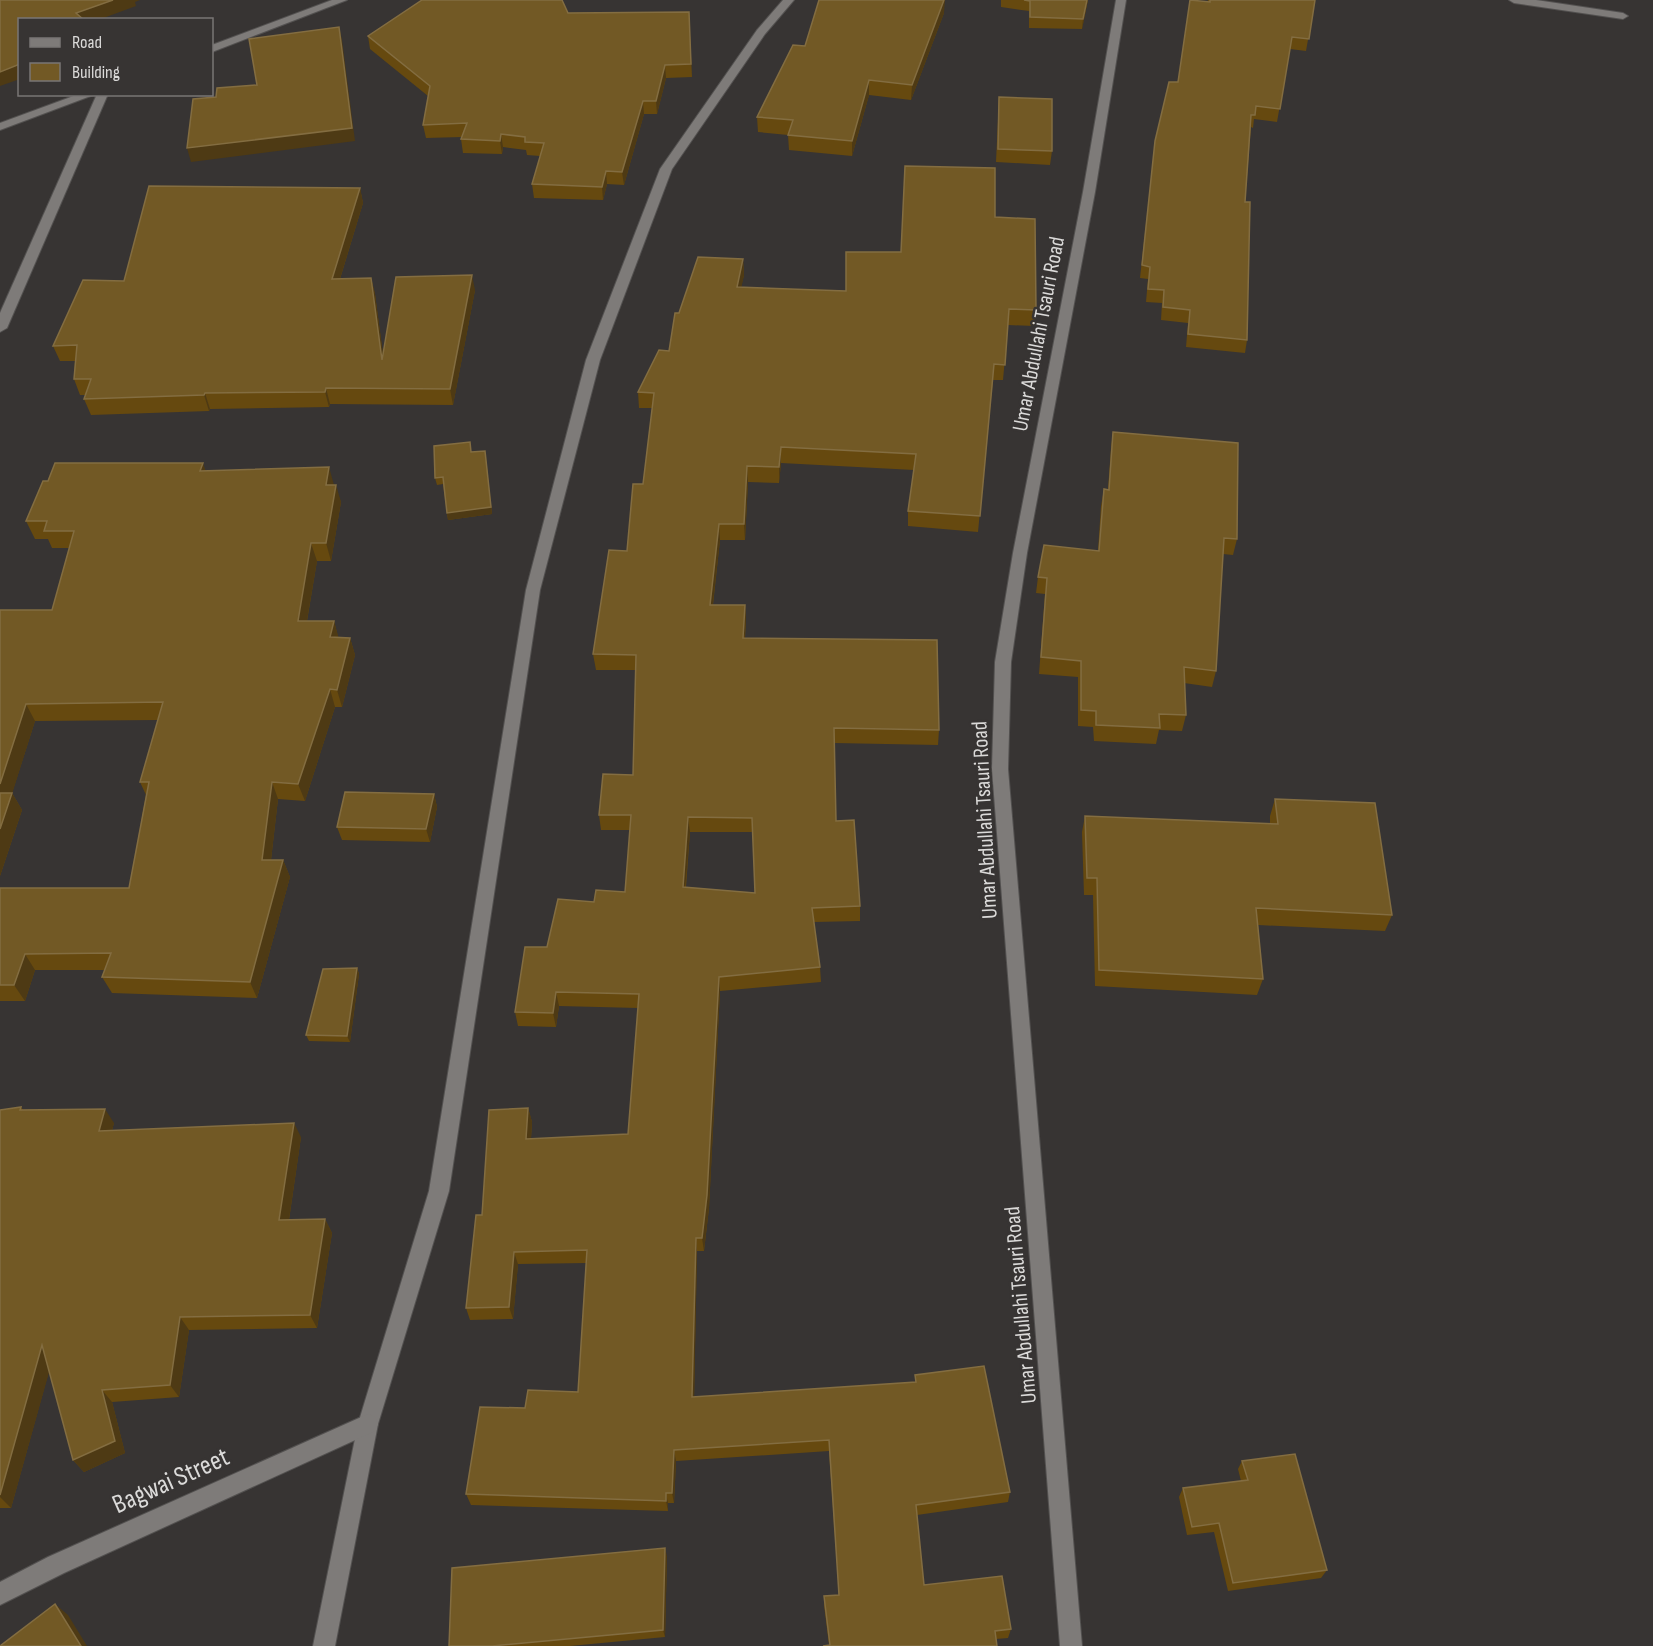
<svg xmlns="http://www.w3.org/2000/svg" width="1653" height="1646" viewBox="0 0 1653 1646" font-family="'Sofia Sans Condensed',sans-serif">
<style>
.lines{fill:none;stroke-linecap:round;stroke-linejoin:round}
.minor-casing{stroke:#535150;stroke-width:2}
.tertiary-casing{stroke:#535150;stroke-width:2}
.minor{fill:#7e7b79;fill-rule:evenodd}
.tertiary{fill:#7e7b79;fill-rule:evenodd}
.wall{fill:#66490f;fill-rule:evenodd}
.shaded-wall{fill:#4e3a14}
.building{fill:#725925;stroke:#836d41;stroke-width:1.5;fill-rule:evenodd}
.labels{text-anchor:middle;dominant-baseline:central;stroke-width:5;stroke-linejoin:round;paint-order:stroke}
.street-label{font-size:22px;fill:#dbdad9;stroke:#373433}
.near-street-label{font-size:27px;fill:#dbdad9;stroke:#373433}
</style>
<rect width="100%" height="100%" fill="#373433"/>
<g class="lines">
<defs>
<g id="minor">
<polygon points="332,0 347,0 212,52 212,45"/>
<polygon points="783,0 794,0 765,34 672,169 600,360 540,590 449,1191 378,1424 335,1646 313,1646 358,1424 429,1191 526,590 586,360 660,169 757,30"/>
<polygon points="1116,0 1126,0 1095,192 1027,553 1011,662 1008,769 1082,1646 1060,1646 992,769 995,662 1013,553 1083,192"/>
<polygon points="1509,0 1536,0 1623,13 1628,16 1623,19 1514,3"/>
<polygon points="79,94 96,94 0,130 0,123"/>
<polygon points="97,94 108,94 7,328 0,332 0,313"/>
</g>
<polygon id="tertiary" points="368,1414 375,1417 378,1424 375,1431 64,1573 0,1605 0,1582 48,1557"/>
</defs>
<use href="#minor" class="minor-casing"/>
<use href="#tertiary" class="tertiary-casing"/>
<use href="#minor" class="minor"/>
<use href="#tertiary" class="tertiary"/>
</g>
<g class="wall">
<polygon points="1001,0 1088,0 1082,29 1029,28 1029,11 1001,7"/>
<polygon points="1208,0 1315,0 1306,51 1290,49 1277,122 1254,119 1253,128 1251,127 1245,202 1247,340 1245,353 1186,347 1188,323 1161,320 1162,303 1146,302 1148,279 1140,278 1155,141"/>
<polygon points="689,12 692,77 666,78 657,114 644,114 624,185 607,184 603,200 534,198 532,184 540,156 527,155 526,150 503,147 502,154 463,153 461,139 462,137 426,138 423,125 428,96 370,49 368,36 568,13"/>
<polygon points="944,13 911,100 869,95 852,156 789,150 788,135 758,132 757,117 805,46"/>
<polygon points="999,97 1052,151 1050,165 996,162"/>
<polygon points="360,188 363,203 340,279 371,278 375,294 383,355 475,290 453,405 330,404 329,407 210,409 209,411 91,415 84,399 86,395 80,395 74,379 75,361 60,361 53,346 124,281"/>
<path d="M995 217 1036 310 1034 326 1008 325 1003 380H993L978 532 908 526V511L914 470 781 463 779 483 748 482 745 540H720L713 605H745L746 621 745 638 939 730 938 745 834 743 836 821 860 906V921L814 922 820 967 821 982 720 991 709 1208 704 1251H697L694 1397 915 1382V1375L1010 1492 1008 1502 917 1515 924 1585 1011 1629 1008 1638 996 1639 829 1645 824 1605V1596L839 1595 829 1451 676 1461 674 1503H668V1511L471 1505 466 1494 525 1408 578 1392 587 1263 518 1264 513 1319 470 1320 466 1308 482 1215 528 1108 532 1122 531 1139 628 1134 638 1008 559 1006 556 1027 518 1026 515 1012 547 947 594 902 625 892 630 830H601L599 815 633 775 636 670H596L593 654 627 551 643 484 652 408H639L638 392 669 351 679 313 743 259 744 275 741 287 845 291 901 252ZM690 832H753L755 893 686 887Z"/>
<polygon points="1113,432 1237,539 1233,555 1223,554 1216,671 1212,687 1184,683 1186,715 1182,731 1159,730 1156,744 1094,741 1093,727 1078,726 1078,677 1039,674 1045,594 1036,593 1038,577 1098,551 1101,506 1104,489 1108,489 1111,448"/>
<polygon points="472,452 486,458 492,514 448,520 443,484 437,485 435,478"/>
<polygon points="206,471 334,485 341,502 331,561 317,561 307,621 334,621 338,637 350,638 355,655 342,707 335,707 305,801 278,799 271,860 283,860 290,877 257,998 112,993 102,977 105,970 35,970 25,1001 0,1001 0,888 129,888 146,795 140,782 158,720 35,721 12,793 22,810 0,876 0,610 52,610 69,548 52,548 48,539 35,539 26,521"/>
<polygon points="434,794 437,807 430,842 342,840 337,827"/>
<polygon points="1275,799 1392,915 1385,931 1258,925 1263,979 1257,995 1095,986 1093,895 1084,895 1082,832 1085,816 1270,824 1270,816"/>
<polygon points="357,968 359,974 350,1042 309,1041 306,1035"/>
<polygon points="21,1107 23,1110 114,1123 112,1130 301,1137 289,1220 325,1219 332,1233 317,1328 189,1330 179,1397 112,1402 125,1453 84,1472 73,1460 49,1371 11,1508 0,1508 0,1110"/>
<polygon points="1242,1461 1327,1570 1321,1578 1228,1591 1214,1532 1187,1535 1179,1497 1183,1488 1241,1481 1238,1469"/>
<polygon points="667,1556 665,1637 570,1646 449,1646"/>
</g>
<g class="shaded-wall">
<polygon points="113,0 140,0 135,2 136,6 98,20 78,20 76,13"/>
<polygon points="944,0 945,0 944,13 911,100 912,85"/>
<polygon points="1087,0 1088,0 1082,29 1083,19"/>
<polygon points="339,27 342,40 355,141 191,162 187,148"/>
<polygon points="20,64 20,79 0,86 0,72"/>
<polygon points="665,65 666,78 657,114 656,101"/>
<polygon points="869,80 869,95 852,156 852,141"/>
<polygon points="643,101 644,114 624,185 622,172"/>
<polygon points="501,134 503,147 502,154 500,141"/>
<polygon points="606,171 607,184 603,200 602,187"/>
<polygon points="360,188 363,203 335,295 332,279"/>
<polygon points="743,259 744,275 738,303 737,287"/>
<polygon points="472,275 475,290 453,405 450,389"/>
<polygon points="371,278 375,294 386,376 382,360"/>
<polygon points="326,388 330,404 329,407 325,392"/>
<polygon points="205,393 210,409 209,411 204,395"/>
<polygon points="781,447 781,463 779,483 779,467"/>
<polygon points="485,451 492,514 448,520 447,513"/>
<polygon points="203,463 209,481 200,471"/>
<polygon points="747,466 748,482 745,540 744,524"/>
<polygon points="329,467 334,485 326,485"/>
<polygon points="336,485 341,502 331,561 326,543"/>
<polygon points="719,524 720,540 711,620 710,605"/>
<polygon points="311,543 317,561 304,638 298,621"/>
<polygon points="745,605 746,621 743,653 743,638"/>
<polygon points="334,621 339,639 330,637"/>
<polygon points="350,638 355,655 342,707 337,690"/>
<polygon points="330,689 335,707 305,801 298,784"/>
<polygon points="26,704 35,721 12,794 12,793 22,810 0,876 0,784"/>
<polygon points="272,782 278,799 269,877 262,860"/>
<polygon points="434,794 437,807 430,842 426,829"/>
<polygon points="688,817 690,832 684,901 683,887"/>
<polygon points="283,860 290,877 257,998 250,982"/>
<polygon points="25,954 35,970 25,1001 14,985"/>
<polygon points="357,968 359,974 350,1042 347,1036"/>
<polygon points="719,977 720,991 709,1208 704,1251 702,1238"/>
<polygon points="556,992 559,1006 556,1027 553,1013"/>
<polygon points="528,1108 532,1122 530,1152 526,1139"/>
<polygon points="105,1109 114,1123 108,1145 99,1131"/>
<polygon points="294,1123 301,1137 287,1233 279,1220"/>
<polygon points="325,1219 332,1233 317,1328 310,1315"/>
<polygon points="696,1238 697,1251 694,1408 692,1397"/>
<polygon points="514,1252 518,1264 513,1319 509,1307"/>
<polygon points="180,1317 189,1330 179,1397 170,1385"/>
<polygon points="42,1345 53,1358 11,1508 0,1497 0,1495"/>
<polygon points="102,1390 112,1402 125,1453 84,1472 73,1460"/>
<polygon points="674,1450 676,1461 674,1503 672,1493"/>
<polygon points="666,1493 668,1503 668,1511 666,1501"/>
<polygon points="665,1548 667,1556 665,1637 663,1630"/>
<polygon points="55,1604 68,1615 87,1646 81,1646"/>
</g>
<g class="building">
<polygon points="0,0 113,0 76,13 84,20 20,20 20,64 0,72"/>
<polygon points="422,0 562,0 568,13 689,12 691,64 665,65 656,101 643,101 622,172 606,171 602,187 532,184 544,143 525,142 525,137 501,134 500,141 461,139 467,123 423,125 430,86 368,36"/>
<polygon points="819,0 944,0 912,85 869,80 852,141 788,135 793,120 757,117 793,45 805,46"/>
<polygon points="1024,0 1087,0 1083,19 1030,17 1030,1"/>
<polygon points="1190,0 1210,2 1210,0 1315,0 1309,39 1292,37 1280,109 1256,106 1255,115 1251,115 1245,202 1250,202 1247,340 1188,334 1190,310 1163,307 1164,290 1148,289 1150,267 1142,265 1155,141 1169,82 1178,82"/>
<polygon points="339,27 352,128 187,148 193,99 216,97 217,88 257,85 249,39"/>
<polygon points="999,97 1052,99 1052,151 998,149"/>
<path d="M905 166 995 168V217L1035 219 1036 310 1009 309 1005 365 994 364 980 516 908 511 916 454 781 447 779 467 747 466 744 524H719L710 605H745L743 638 937 640 939 730 834 728 836 821 854 820 860 906 812 908 820 967 719 977 707 1195 702 1238H696L692 1397 916 1382 915 1375 984 1366 1010 1492 916 1505 924 1585 1002 1576 1011 1629 995 1631 997 1646H823L830 1645 824 1596 839 1595 829 1440 674 1450 672 1493H666V1501L466 1494 480 1407 525 1408 528 1390 578 1392 587 1250 514 1252 509 1307 466 1308 476 1215H482L489 1110 528 1108 526 1139 628 1134 639 994 556 992 553 1013 515 1012 525 947H547L558 899 594 902 596 890 625 892 631 815H599L603 774 633 775 636 655 593 654 609 550 627 551 633 484H643L654 393 638 392 659 350 669 351 675 313H679L698 257 743 259 737 287 846 291V252H901ZM688 817 752 818 755 893 683 887Z"/>
<polygon points="149,186 360,188 332,279 371,278 382,360 396,277 472,275 450,389 326,388 325,392 205,393 204,395 84,399 91,379 74,379 77,345 53,346 83,280 124,281"/>
<polygon points="1113,432 1238,443 1237,539 1224,538 1216,671 1184,667 1186,715 1159,714 1160,728 1096,725 1096,711 1081,710 1081,661 1041,657 1047,578 1038,577 1044,545 1099,551 1104,489 1109,490"/>
<polygon points="470,442 471,452 485,451 491,507 447,513 443,477 435,478 434,446"/>
<polygon points="55,463 203,463 200,471 329,467 326,485 336,485 326,543 311,543 298,621 334,621 330,637 350,638 337,690 330,689 298,784 272,782 262,860 283,860 250,982 102,977 111,953 25,954 14,985 0,985 0,888 129,888 149,782 140,782 163,702 26,704 0,784 0,610 52,610 74,531 44,531 47,521 26,521 43,481 48,481"/>
<polygon points="345,792 434,794 426,829 337,827"/>
<polygon points="0,793 12,793 0,829"/>
<polygon points="1275,799 1375,803 1392,915 1256,908 1263,979 1099,970 1097,878 1087,878 1085,816 1278,824"/>
<polygon points="357,968 347,1036 306,1035 323,969"/>
<polygon points="21,1107 20,1110 105,1109 99,1131 294,1123 279,1220 325,1219 310,1315 180,1317 170,1385 102,1390 115,1441 73,1460 42,1345 0,1495 0,1110"/>
<polygon points="1295,1454 1327,1570 1233,1583 1219,1523 1192,1527 1183,1488 1248,1480 1242,1461"/>
<polygon points="665,1548 663,1630 492,1646 449,1646 452,1568"/>
<polygon points="55,1604 81,1646 0,1646"/>
</g>
<g class="labels">
<g class="street-label">
<text transform="translate(1039 334) rotate(-79)">Umar Abdullahi Tsauri Road</text>
<text transform="translate(985 820) rotate(-93)">Umar Abdullahi Tsauri Road</text>
<text transform="translate(1021 1305) rotate(-95)">Umar Abdullahi Tsauri Road</text>
</g>
<g class="near-street-label">
<text transform="translate(171 1481) rotate(-24)">Bagwai Street</text>
</g>
</g>
<rect x="18" y="18" width="195" height="78" fill="#373433" stroke="#797675" stroke-width="1.5"/>
<rect x="30" y="38" width="30" height="9" fill="#7e7b79" stroke="#797675" stroke-width="1.5"/>
<text x="72" y="48" font-size="18" fill="#dbdad9">Road</text>
<rect x="30" y="63" width="30" height="18" fill="#725925" stroke="#797675" stroke-width="1.5"/>
<text x="72" y="78" font-size="18" fill="#dbdad9">Building</text>
</svg>
